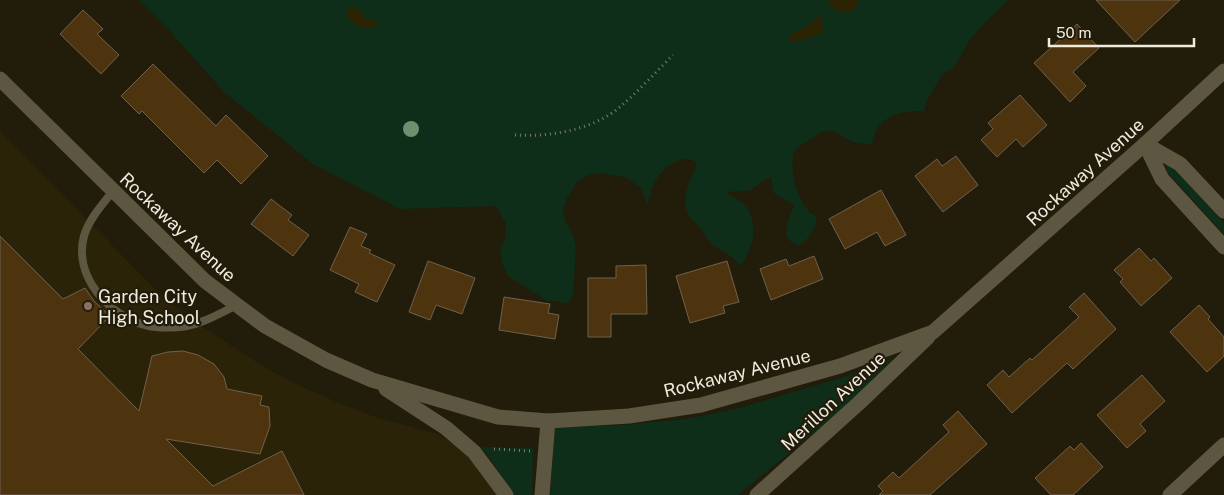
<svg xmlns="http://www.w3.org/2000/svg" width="1224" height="495" viewBox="0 0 1224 495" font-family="'Public Sans',sans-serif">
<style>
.built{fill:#2b2308}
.green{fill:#0e2e19}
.sand{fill:#2c2303}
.building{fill:#4d340f;stroke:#6f614f}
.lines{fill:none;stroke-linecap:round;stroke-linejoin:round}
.path{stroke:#807b6c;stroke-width:3;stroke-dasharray:1 4;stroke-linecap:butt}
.lane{stroke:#5d5742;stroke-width:8}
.street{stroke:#5d5742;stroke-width:15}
.secondary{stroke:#5d5742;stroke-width:15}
.tree{fill:#6f906e}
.education-dot{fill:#8d6e63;stroke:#221c0a;stroke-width:2}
.labels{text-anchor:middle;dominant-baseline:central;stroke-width:4.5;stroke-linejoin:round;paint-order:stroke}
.street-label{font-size:18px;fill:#efebdf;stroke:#221c0a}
.poi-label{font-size:18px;fill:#efebdf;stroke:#221c0a;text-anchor:start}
</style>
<rect width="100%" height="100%" fill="#221c0a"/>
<polygon class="built" points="0,131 159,293 192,320 264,367 292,382 341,404 378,418 437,434 457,446 475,465 498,495 0,495"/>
<g class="green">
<path d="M139 0H1009L983 24 969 41 955 66 942 75 927 100 924 111C899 110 876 117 872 144 866 144 859 144 853 142 843 138 837 129 825 131 818 132 817 136 812 139 805 143 798 145 794 153 789 167 797 198 807 209 809 212 813 214 816 216 817 230 809 238 799 246L790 241 786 235 788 220 794 205 774 193 771 178C762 180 761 183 754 188 746 193 734 191 726 192 732 197 742 201 747 208 759 227 753 250 740 266 732 255 723 252 713 245 707 240 705 235 701 229 698 224 691 220 688 215 680 195 691 181 697 163 688 157 685 158 675 162 657 170 652 188 647 205L642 189 627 178 603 173 589 175 577 182 567 198 563 211 565 220 573 235 576 248 573 295 569 302 565 304 558 301H547L508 276 502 263 500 249 505 239 506 224 496 206 400 209 313 164 224 92 167 28Z"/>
<polygon points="1166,165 1173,167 1224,223 1224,234 1167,172"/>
<polygon points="893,358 845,407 738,495 550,495 555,427 622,425 686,419 736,409 844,377"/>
<polygon points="479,447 533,448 532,495 514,495 488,455"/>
</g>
<g class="sand">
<path d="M830 0H859L854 10C845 14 834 12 829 4Z"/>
<path d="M351 7 359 9 365 19H374L377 25C366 31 354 26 347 16L348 8Z"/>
<polygon points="821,15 822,15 821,25 823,32 809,38 790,42 788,40 794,32 806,27"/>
</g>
<g class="building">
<polygon points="1096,0 1180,0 1135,42"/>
<polygon points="83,10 103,29 97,34 119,55 101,74 60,34"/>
<polygon points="1077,24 1099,48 1073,72 1086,86 1070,102 1034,63"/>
<polygon points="153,64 216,126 226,115 268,156 241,184 217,160 204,173 142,111 139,114 121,96"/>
<polygon points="1020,95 1047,125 1023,147 1016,139 997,157 981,140 993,129 988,123"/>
<polygon points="956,156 978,185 943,212 915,176 937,159 942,166"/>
<polygon points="881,190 906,235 885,246 877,232 845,249 829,219"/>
<polygon points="271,199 292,215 288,220 309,235 293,256 251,224"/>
<polygon points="350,227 367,234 361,246 371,250 369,253 395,265 377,302 355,292 359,284 330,270"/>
<polygon points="0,236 63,299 85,288 94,301 110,316 78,349 139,411 152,356 168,352 183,351 198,355 214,364 224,377 227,389 262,396 260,405 269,407 270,426 260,454 166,439 213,486 282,451 304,495 0,495"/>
<polygon points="1139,248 1151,261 1154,258 1172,278 1141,306 1120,282 1123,279 1114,270"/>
<polygon points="814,256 823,279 771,300 760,269 786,259 789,266"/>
<polygon points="428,261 475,278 462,314 436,305 430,320 409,312"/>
<polygon points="727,261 739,302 723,306 725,313 690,323 676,276"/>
<polygon points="646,265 647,314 611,314 611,337 588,337 588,278 616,278 616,266"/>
<polygon points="1084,293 1116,329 1073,369 1067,363 1012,413 987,385 1003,370 1009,377 1030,358 1032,360 1079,317 1069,307"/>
<polygon points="504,297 550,304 548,313 559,315 555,339 499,330"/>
<polygon points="1199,305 1210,317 1208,319 1224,337 1224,356 1207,372 1170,332"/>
<polygon points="1142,375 1165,401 1140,424 1146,431 1127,448 1097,415"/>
<polygon points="958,411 987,444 930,495 879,495 883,491 878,486 893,472 899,478 949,432 943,425"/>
<polygon points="1081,443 1103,467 1073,495 1051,495 1035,478 1070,446 1074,450"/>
</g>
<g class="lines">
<g class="path">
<path d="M515 135C548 137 587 131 615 111 636 94 654 74 673 55"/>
<polyline points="494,449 530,451"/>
</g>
<path class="lane" d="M113 191C102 205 89 219 84 236 73 276 109 316 145 325 156 328 169 328 180 327 200 325 219 314 237 305"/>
<g class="street">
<polyline points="1224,211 1180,164 1145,144 1162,179 1224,247"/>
<polyline points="1170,495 1224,445"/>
</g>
<g class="secondary">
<polyline points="0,79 205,281 265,326 326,360 372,380 498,417 548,421 629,416 701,405 840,366 933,332 1145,144 1224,71"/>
<polyline points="386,389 446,428 474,452 506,495"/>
<polyline points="542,495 548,421"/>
<polyline points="757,495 859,403 928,337"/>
</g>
</g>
<circle class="tree" cx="411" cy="129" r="8"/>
<circle class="education-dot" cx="88" cy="306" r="5"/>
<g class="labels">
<g class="street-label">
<text transform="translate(1085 172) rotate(-42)">Rockaway Avenue</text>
<text transform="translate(178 227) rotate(43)">Rockaway Avenue</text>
<text transform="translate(737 373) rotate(-14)">Rockaway Avenue</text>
<text transform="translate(833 401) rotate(-43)">Merillon Avenue</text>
</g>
<g class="poi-label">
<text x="98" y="296">Garden City<tspan x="98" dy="21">High School</tspan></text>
</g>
</g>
<path d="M1049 38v8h145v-8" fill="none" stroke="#efebdf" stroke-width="2.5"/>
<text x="1056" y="38" font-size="15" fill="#efebdf" stroke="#221c0a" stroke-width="4" paint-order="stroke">50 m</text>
</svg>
